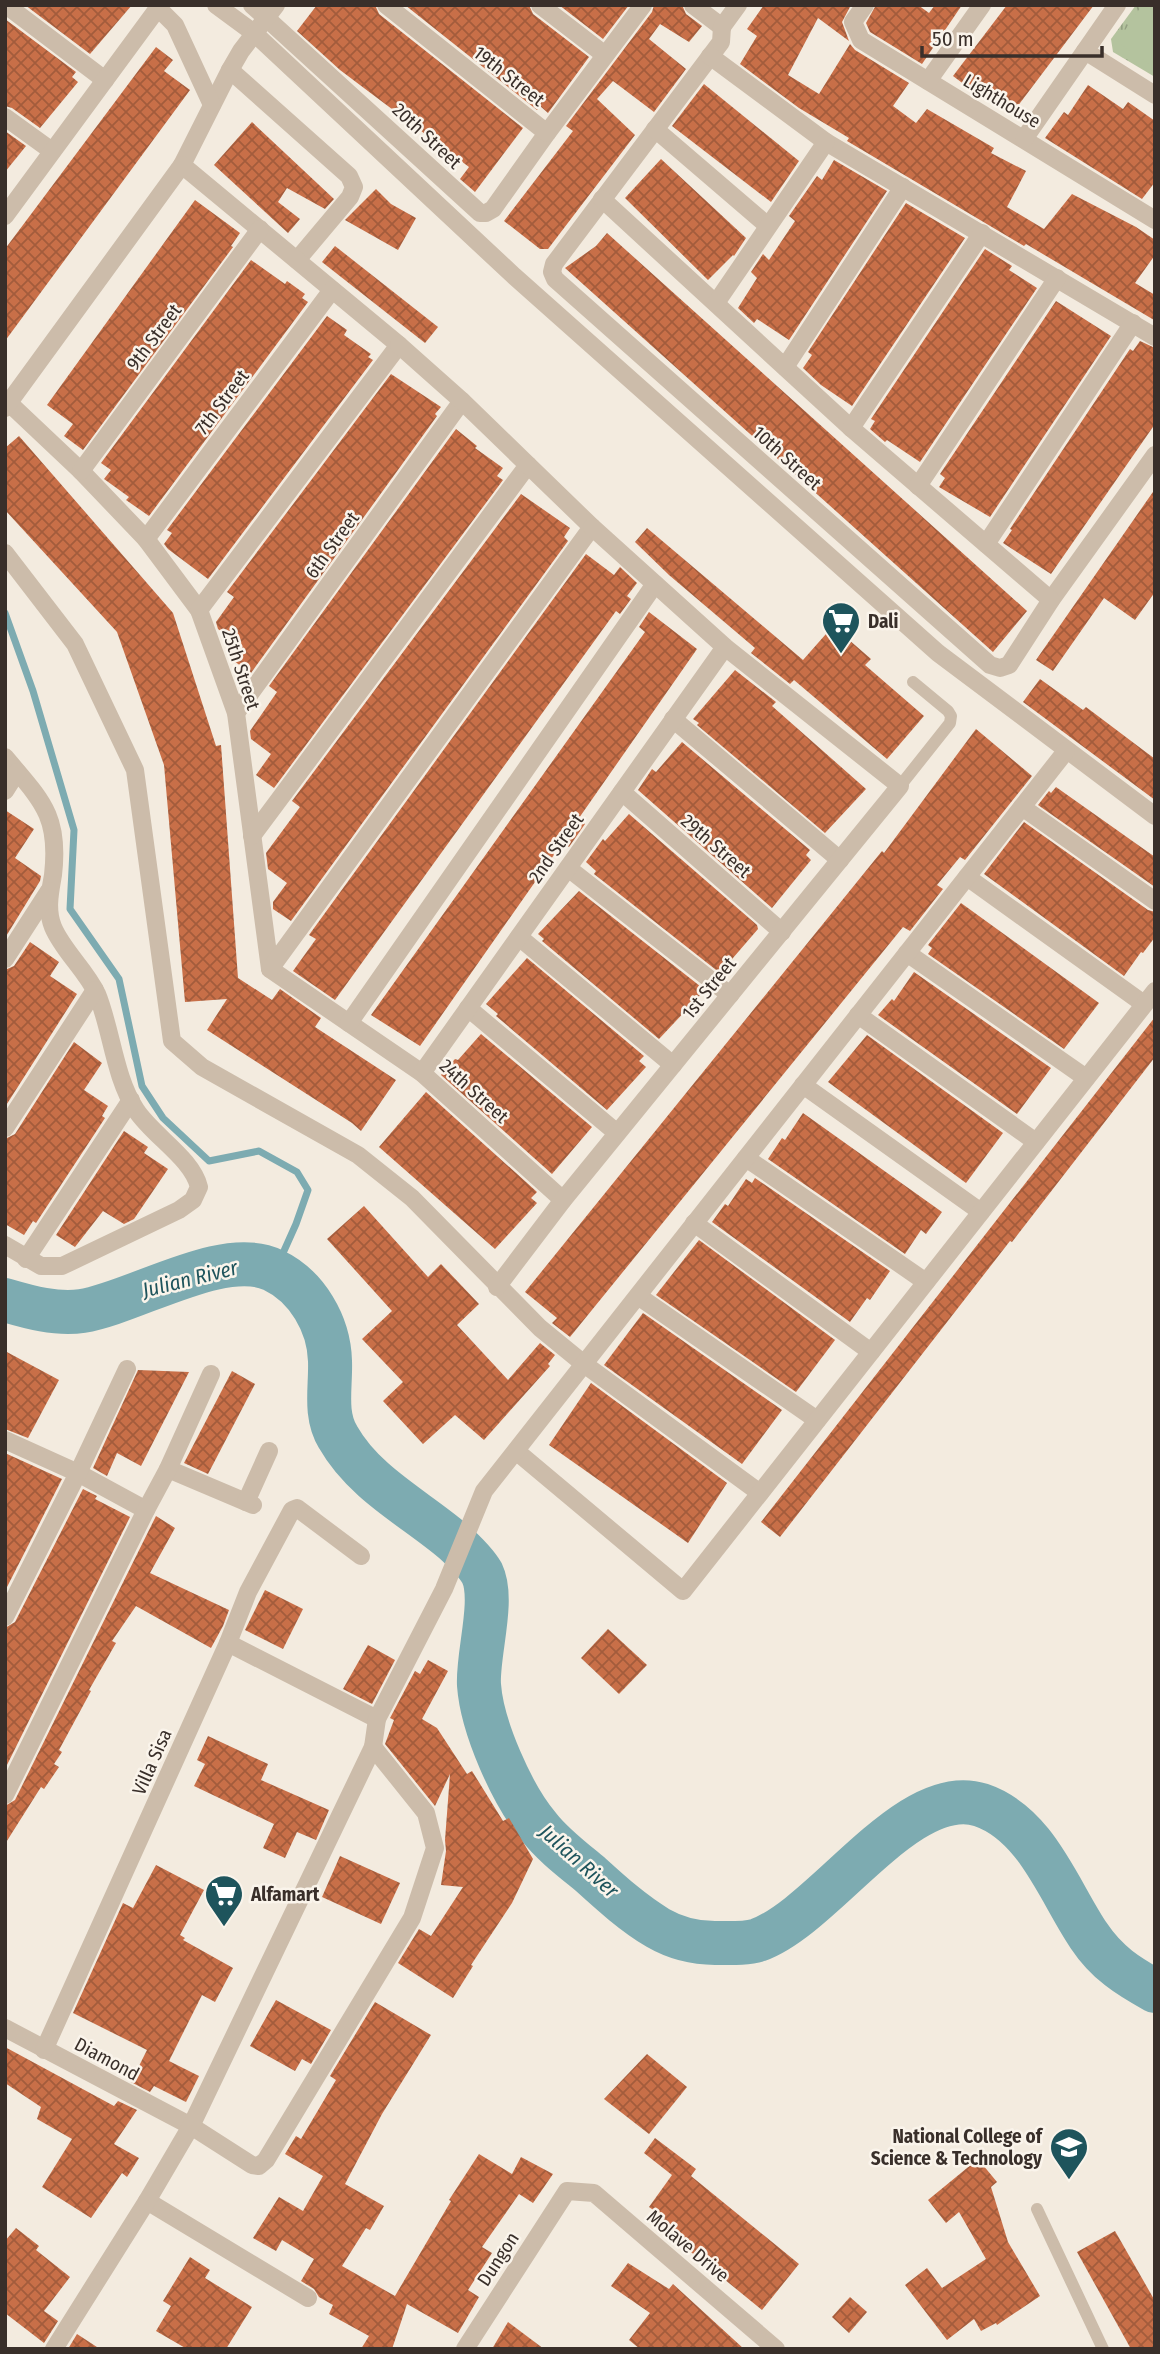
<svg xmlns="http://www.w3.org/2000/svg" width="1160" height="2354" viewBox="0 0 1160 2354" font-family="'Fira Sans Condensed',sans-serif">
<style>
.grass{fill:url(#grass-tufts)}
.garden{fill:#b4c39e}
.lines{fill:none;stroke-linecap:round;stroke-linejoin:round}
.stream{stroke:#7dabb1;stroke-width:7}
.river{stroke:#7dabb1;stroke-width:44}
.building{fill:url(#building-cross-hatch)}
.lane{stroke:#ccbcaa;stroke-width:12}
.street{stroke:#ccbcaa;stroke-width:18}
.labels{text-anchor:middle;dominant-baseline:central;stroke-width:5;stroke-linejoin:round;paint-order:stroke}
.street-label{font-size:19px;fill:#392f2a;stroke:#faf4eb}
.poi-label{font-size:19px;font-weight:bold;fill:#392f2a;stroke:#faf4eb;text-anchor:start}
.water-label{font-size:21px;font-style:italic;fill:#1e545c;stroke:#faf4eb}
</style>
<defs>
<pattern id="grass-tufts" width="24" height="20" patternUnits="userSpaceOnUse" patternTransform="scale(1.75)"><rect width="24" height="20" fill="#b4c39e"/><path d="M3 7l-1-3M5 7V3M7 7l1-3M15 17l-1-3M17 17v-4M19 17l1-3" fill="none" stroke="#939f81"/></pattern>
<pattern id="building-cross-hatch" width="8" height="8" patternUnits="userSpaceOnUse" patternTransform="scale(1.75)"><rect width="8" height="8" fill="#c86f48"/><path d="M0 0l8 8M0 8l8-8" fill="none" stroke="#a35c3c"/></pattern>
</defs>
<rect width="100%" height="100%" fill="#f3ebdf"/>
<polygon class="grass" points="1136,5 1155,5 1155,77 1113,52 1111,39"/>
<polygon class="garden" points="1142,5 1155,5 1155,68 1117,42"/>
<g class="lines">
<polyline class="stream" points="5,613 33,691 74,830 70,909 119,979 142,1086 163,1118 209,1161 259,1151 297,1172 308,1190 296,1224 275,1271"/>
<path class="river" d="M5 1300C29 1307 57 1315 82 1311 134 1303 223 1246 273 1270 307 1286 329 1324 330 1361 331 1387 324 1414 338 1437 364 1483 414 1508 453 1541 463 1550 475 1561 482 1573 495 1600 477 1655 479 1685 482 1727 512 1795 539 1827 553 1845 573 1860 590 1874 612 1894 633 1913 658 1928 677 1939 694 1943 715 1943 729 1943 746 1944 758 1940 825 1916 908 1781 981 1805 1037 1824 1059 1892 1089 1936 1107 1963 1128 1976 1155 1991"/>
</g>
<g class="building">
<polygon points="25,5 132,5 90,54"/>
<polygon points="317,5 375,5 379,14 523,128 475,192 460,179 469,167 340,70 297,31"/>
<polygon points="405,5 529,5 533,14 589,57 548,113 540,106 537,110"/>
<polygon points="559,5 629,5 603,39"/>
<polygon points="654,5 682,5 686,14 702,26 689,42 660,24 649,39 686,69 654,112 613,81 597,99 635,135 548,249 540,249 504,221 573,131 566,126 652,12"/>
<polygon points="764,5 851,5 842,22 849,41 818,18 788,75 819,94 850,44 855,50 909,83 893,106 916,123 927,109 994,148 991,153 1026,171 1007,207 1044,229 1072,194 1136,227 1155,240 1155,255 1135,283 1155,295 1155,324 1154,320 1026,244 1024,246 847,141 849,138 799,108 740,64 757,36 747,29"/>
<polygon points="876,5 918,5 929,13 935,5 962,5 922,64 870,32 866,23"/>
<polygon points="1007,5 1094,5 1017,107 985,83 977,94 953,76"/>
<polygon points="5,19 76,72 72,77 78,82 40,128 12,108 5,106"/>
<polygon points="156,47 173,60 164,71 190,90 5,341 5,249"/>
<polygon points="704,84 799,161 771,202 672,126"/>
<polygon points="1088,85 1123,109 1128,102 1155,121 1155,182 1142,199 1045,138 1064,112 1068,115"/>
<polygon points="252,122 334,199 325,209 287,188 278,202 300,219 288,233 214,165"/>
<polygon points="5,131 26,146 5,172"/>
<polygon points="661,159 746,238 734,256 733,255 708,280 625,198"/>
<polygon points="834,160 887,191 789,340 757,319 754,323 738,308 757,278 751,272 763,254 769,260 795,221 789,216 817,176 822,180"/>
<polygon points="376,189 391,204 416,218 398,250 345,220"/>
<polygon points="195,200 240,233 231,246 233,247 83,450 64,436 73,424 47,405"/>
<polygon points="906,203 965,238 852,406 821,385 803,368 812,355 808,352"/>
<polygon points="607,233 1027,611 993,652 565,268 596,246"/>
<polygon points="335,246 438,327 425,343 322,262"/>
<polygon points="985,249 1012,266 1009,270 1037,288 920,462 887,440 885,442 870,429 875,421 871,419"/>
<polygon points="251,260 285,284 287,281 305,294 302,298 308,302 149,516 126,500 129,497 104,479 111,470 101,463"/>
<polygon points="1056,301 1111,336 990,517 939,487 945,478 940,474"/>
<polygon points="327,316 347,330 344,335 371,354 368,357 373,360 208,579 168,549 164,544 172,533 167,530"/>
<polygon points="1140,341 1155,348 1155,424 1051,574 1003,543 1012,530 1010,529 1130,349 1133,351"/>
<polygon points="391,374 441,407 435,414 437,416 251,673 231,659 241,646 218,629 216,622 234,597 227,592"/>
<polygon points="456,429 477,446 475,448 503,468 497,476 503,480 274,788 256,775 271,754 251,739 250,731 277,692 269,686"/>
<polygon points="19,436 173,613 216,746 221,745 238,978 272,1000 280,989 321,1018 315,1027 396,1080 361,1131 352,1123 207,1030 227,999 185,1002 164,765 117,632 5,510 5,448"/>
<polygon points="1155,489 1155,592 1135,620 1104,598 1053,671 1036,660"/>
<polygon points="521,494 570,528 564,537 568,541 291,921 273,909 273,902 287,883 268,869 266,853 300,807 292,801"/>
<polygon points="647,528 803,660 833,626 871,659 865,665 924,716 887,759 794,680 790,684 751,653 755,648 669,575 635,542"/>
<polygon points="586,554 614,575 620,567 637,583 627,596 631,599 620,614 616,611 335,1000 293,971 316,939 309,935"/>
<polygon points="649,612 697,649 579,818 585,824 569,847 563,842 420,1046 371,1015 645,632 639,627"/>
<polygon points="735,670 776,702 772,706 866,789 825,833 697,725 699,723 693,719"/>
<polygon points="1040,679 1083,710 1086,707 1155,759 1155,800 1023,702"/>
<polygon points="976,729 1032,776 965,860 960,857 937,885 943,889 910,931 903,927 570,1337 552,1323 557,1318 525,1292 882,851 884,853"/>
<polygon points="682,742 810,850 806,855 811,860 772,908 638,790 652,769 656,772"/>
<polygon points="1056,787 1155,857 1155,887 1038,805 1049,791 1051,793"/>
<polygon points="5,810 34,829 15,858 41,876 40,881 5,938"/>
<polygon points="629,814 757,925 758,929 720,973 594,874 596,871 586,862 603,839 605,841"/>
<polygon points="1024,822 1148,910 1155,912 1155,937 1143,953 1141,952 1124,976 984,874"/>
<polygon points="579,891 705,990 659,1039 542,941 544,939 538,934"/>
<polygon points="961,903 1099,1003 1064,1049 928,954 932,948 928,945"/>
<polygon points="30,942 59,962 50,976 77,994 5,1107 5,970 14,966"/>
<polygon points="527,958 644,1056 639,1061 646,1067 607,1110 496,1016 498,1014 486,1004"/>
<polygon points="914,972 1051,1068 1017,1114 878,1015 892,999 894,1001"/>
<polygon points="1155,1017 1155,1057 1012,1242 1010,1241 780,1537 761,1522"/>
<polygon points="481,1034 592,1127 552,1174 441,1075 455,1059 458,1060"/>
<polygon points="867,1035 1003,1133 966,1183 828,1082"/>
<polygon points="74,1042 102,1063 84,1090 108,1106 102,1116 105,1118 36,1223 33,1221 24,1235 5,1224 5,1139 15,1134"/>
<polygon points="426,1092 537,1192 531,1198 537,1203 495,1249 379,1147"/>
<polygon points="803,1113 942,1212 926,1234 921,1230 905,1254 768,1159 782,1138 785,1140"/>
<polygon points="124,1131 148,1147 144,1153 168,1169 134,1219 124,1224 103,1211 75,1247 56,1235"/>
<polygon points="755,1178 890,1271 870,1300 867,1298 850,1322 712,1222 725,1204 728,1206 746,1179 752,1183"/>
<polygon points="364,1206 428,1277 441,1264 479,1304 457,1325 508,1380 540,1343 555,1355 548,1364 550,1366 484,1440 455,1415 423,1444 383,1401 403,1382 362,1339 392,1311 327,1239"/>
<polygon points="699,1240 835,1340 796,1392 656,1295"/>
<polygon points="643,1313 782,1410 742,1464 604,1365"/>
<polygon points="5,1351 59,1380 28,1438 5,1429"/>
<polygon points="138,1370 189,1372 141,1466 117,1453 107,1476 93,1468"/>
<polygon points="232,1371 255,1384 208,1474 184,1463"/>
<polygon points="591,1383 727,1483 688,1543 549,1445"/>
<polygon points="5,1453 62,1479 5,1591"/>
<polygon points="83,1489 97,1496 95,1499 130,1517 5,1769 5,1628 15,1622"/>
<polygon points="156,1516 175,1528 150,1573 229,1610 223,1626 211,1648 136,1606 112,1641 116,1643 89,1690 91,1691 59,1750 62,1752 54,1764 59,1767 44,1789 41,1787 5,1844 5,1806 15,1800"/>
<polygon points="265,1590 303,1609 283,1649 245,1630"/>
<polygon points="608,1629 647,1665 619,1694 581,1658"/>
<polygon points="368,1645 395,1660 372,1704 343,1689"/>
<polygon points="428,1660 448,1671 422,1719 437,1728 467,1774 472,1771 503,1821 509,1818 533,1859 512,1903 471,1965 473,1966 453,1998 398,1963 419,1929 431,1936 463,1887 441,1885 446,1851 445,1840 450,1774 435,1806 385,1744 394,1720 390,1718 415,1671 420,1674"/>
<polygon points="208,1736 268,1764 261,1780 329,1810 316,1840 297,1832 285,1858 263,1848 274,1824 194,1786 205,1764 197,1760"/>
<polygon points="340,1856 400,1883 381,1924 322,1897"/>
<polygon points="156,1865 204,1890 180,1935 185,1938 183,1940 233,1968 215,2002 202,1995 169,2061 199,2076 186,2102 154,2086 150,2092 131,2082 147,2050 73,2013 123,1903 133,1908"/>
<polygon points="276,2000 331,2030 311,2064 302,2059 295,2071 250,2046"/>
<polygon points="375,2002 431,2035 382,2114 345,2184 384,2206 370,2230 366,2228 342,2266 395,2296 451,2201 449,2200 479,2154 512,2174 521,2157 553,2174 533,2203 519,2194 482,2247 492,2253 468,2290 479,2297 458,2333 407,2304 392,2349 361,2349 369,2336 329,2314 333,2305 319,2297 314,2289 301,2281 314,2259 282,2240 276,2251 253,2238 279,2197 303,2211 323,2176 285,2154 296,2136 301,2139 336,2080 330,2076"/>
<polygon points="5,2047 114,2106 118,2101 137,2110 114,2144 139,2158 127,2177 122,2173 91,2218 42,2187 72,2139 37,2119 41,2107 5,2083"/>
<polygon points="647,2054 687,2087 649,2134 604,2099"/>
<polygon points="655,2138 696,2169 691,2176 799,2264 762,2310 659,2226 665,2218 649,2207 672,2175 644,2153"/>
<polygon points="978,2159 997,2182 991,2187 1008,2242 1040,2296 997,2325 996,2323 981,2331 974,2319 947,2340 905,2285 927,2268 942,2288 986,2259 959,2212 946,2223 928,2200"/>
<polygon points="16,2228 39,2246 36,2250 70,2277 44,2311 58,2321 44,2343 5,2313 5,2241"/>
<polygon points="1115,2231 1155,2301 1155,2349 1131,2349 1077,2252"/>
<polygon points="190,2257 210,2270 205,2278 252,2307 226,2349 187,2349 156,2331 171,2306 163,2301"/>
<polygon points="628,2263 669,2289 673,2284 744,2349 640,2349 629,2340 650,2313 611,2286"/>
<polygon points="850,2297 867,2312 849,2333 832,2317"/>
<polygon points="508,2322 544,2349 492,2349"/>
<polygon points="77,2334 100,2349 68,2349"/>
</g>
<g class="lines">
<g class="lane">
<polyline points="900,786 950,723 951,716 948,711 913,682"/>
<polyline points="1037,2209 1103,2349"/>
</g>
<g class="street">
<polyline points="6,5 105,80"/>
<polyline points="216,5 254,33 514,276 938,653 1155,816"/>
<polyline points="252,5 480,213 486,213 493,209 547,133"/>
<polyline points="386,5 547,133 643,5"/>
<polyline points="540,5 605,55"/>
<polyline points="693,5 722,27"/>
<polyline points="865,5 853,22 861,40 1155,220"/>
<polyline points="722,27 721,42 554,264 552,272 555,279 990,665 1000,668 1009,665 1051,600 1155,455"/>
<polyline points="722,27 738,5"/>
<polyline points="1085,51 1155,95"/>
<polyline points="710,56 826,142 1155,337"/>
<polyline points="230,70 349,176 354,187 350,197 297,260"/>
<polyline points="928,81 982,5"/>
<polyline points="5,117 52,151"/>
<polyline points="655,129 768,226"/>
<polyline points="1024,139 1117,5"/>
<polyline points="182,165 230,70 241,51 276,5"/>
<polyline points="602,199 851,428 1051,600"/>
<polyline points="5,216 158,8 175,25 212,105"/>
<polyline points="716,303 826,142"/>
<polyline points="785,367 903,187"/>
<polyline points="9,403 81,471 146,539 199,610 236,713 270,969 422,1073 563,1200"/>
<polyline points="5,408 182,165 399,345 199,610"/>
<polyline points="851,428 982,233"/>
<polyline points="81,471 260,229"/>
<polyline points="918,486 1057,278"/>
<polyline points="146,539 332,290"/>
<polyline points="986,544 1133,323"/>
<polyline points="5,553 75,644 135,770 172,1041 202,1067 358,1155 412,1198 540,1328 584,1364 760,1493"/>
<polyline points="236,713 462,401"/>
<polyline points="673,719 840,860"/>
<path d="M5 757C41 800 60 815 53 875 50 892 46 910 53 927 63 951 86 970 97 994 112 1031 114 1076 136 1110 153 1136 192 1158 199 1187L193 1200 179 1210 62 1266H41L5 1245"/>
<polyline points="5,791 17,772"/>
<polyline points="622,792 782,932"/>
<polyline points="1022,807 1155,901"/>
<polyline points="252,836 528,465 462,401 399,345"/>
<polyline points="568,868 730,995"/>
<polyline points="967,877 1144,1004"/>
<polyline points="519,937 673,1065"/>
<polyline points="907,953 1086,1078"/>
<polyline points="5,959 49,891"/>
<polyline points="270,969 592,527 528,465"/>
<polyline points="468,1008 617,1133"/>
<polyline points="858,1015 1036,1142"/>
<polyline points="349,1023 655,584"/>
<polyline points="422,1073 725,647"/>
<polyline points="803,1085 981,1212"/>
<polyline points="5,1128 95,990"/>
<polyline points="746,1158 926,1282"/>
<polyline points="694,1223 871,1352"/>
<polyline points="26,1259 131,1100"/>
<polyline points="497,1287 563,1200 900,786 725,647 592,527"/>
<polyline points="638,1296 817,1420"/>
<polyline points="5,1440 78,1473 146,1510"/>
<polyline points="516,1451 683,1591 1155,991"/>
<polyline points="168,1469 253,1505"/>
<polyline points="246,1502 269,1451"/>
<polyline points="5,1617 78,1473 127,1369"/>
<polyline points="228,1643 248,1592 292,1510 297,1508 361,1556"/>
<polyline points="5,1795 146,1510 168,1469 211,1374"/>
<polyline points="5,2028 191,2126 252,2165 259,2166 266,2160 412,1918 435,1848 426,1813 373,1747"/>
<polyline points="44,2050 228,1643 377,1719"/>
<polyline points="147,2201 308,2298"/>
<polyline points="54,2349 147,2201 191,2126 373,1747 377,1719 444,1589 484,1491 1066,751"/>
<polyline points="465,2349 567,2191 594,2193 776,2349"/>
</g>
</g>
<defs>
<symbol id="supermarket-pin" viewBox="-11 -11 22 30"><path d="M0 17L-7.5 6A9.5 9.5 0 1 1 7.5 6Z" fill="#1e545c" stroke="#faf4eb"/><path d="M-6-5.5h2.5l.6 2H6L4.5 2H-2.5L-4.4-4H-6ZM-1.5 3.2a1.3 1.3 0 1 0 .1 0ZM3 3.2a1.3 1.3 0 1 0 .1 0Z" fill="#fff"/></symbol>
<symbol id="school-pin" viewBox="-11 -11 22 30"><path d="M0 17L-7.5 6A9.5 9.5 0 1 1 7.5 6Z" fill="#1e545c" stroke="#faf4eb"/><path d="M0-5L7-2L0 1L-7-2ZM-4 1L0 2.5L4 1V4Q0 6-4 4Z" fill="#fff"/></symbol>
</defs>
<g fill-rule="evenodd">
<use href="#supermarket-pin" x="819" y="599" width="44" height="60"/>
<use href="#supermarket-pin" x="202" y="1872" width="44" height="60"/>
<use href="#school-pin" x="1047" y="2125" width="44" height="60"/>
</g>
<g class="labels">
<g class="street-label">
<text transform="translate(509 76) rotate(38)">19th Street</text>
<text transform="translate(1002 101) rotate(31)">Lighthouse</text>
<text transform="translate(427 136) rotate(43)">20th Street</text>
<text transform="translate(154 337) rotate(-53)">9th Street</text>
<text transform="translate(222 402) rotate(-53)">7th Street</text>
<text transform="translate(787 458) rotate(42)">10th Street</text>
<text transform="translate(332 545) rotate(-54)">6th Street</text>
<text transform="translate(241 669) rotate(72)">25th Street</text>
<text transform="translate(716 846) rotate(41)">29th Street</text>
<text transform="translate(556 848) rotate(-55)">2nd Street</text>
<text transform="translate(709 988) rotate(-51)">1st Street</text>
<text transform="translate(474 1091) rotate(42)">24th Street</text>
<text transform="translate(152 1762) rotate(-66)">Villa Sisa</text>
<text transform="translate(107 2059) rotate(28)">Diamond</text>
<text transform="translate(688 2246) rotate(40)">Molave Drive</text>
<text transform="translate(498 2259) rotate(-57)">Dungon</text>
</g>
<g class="poi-label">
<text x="868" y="621">Dali</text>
<text x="251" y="1894">Alfamart</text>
<text x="1042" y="2136" text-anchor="end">National College of<tspan x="1042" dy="22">Science &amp; Technology</tspan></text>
</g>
<g class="water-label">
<text transform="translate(190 1279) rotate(-14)">Julian River</text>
<text transform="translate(579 1861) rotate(42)">Julian River</text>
</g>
</g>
<rect width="1160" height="2354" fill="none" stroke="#392f2a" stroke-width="14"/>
<path d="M922 46v10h180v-10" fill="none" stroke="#392f2a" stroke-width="3.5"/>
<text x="932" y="46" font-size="21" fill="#392f2a" stroke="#faf4eb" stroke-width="5" paint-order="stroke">50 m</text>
</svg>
